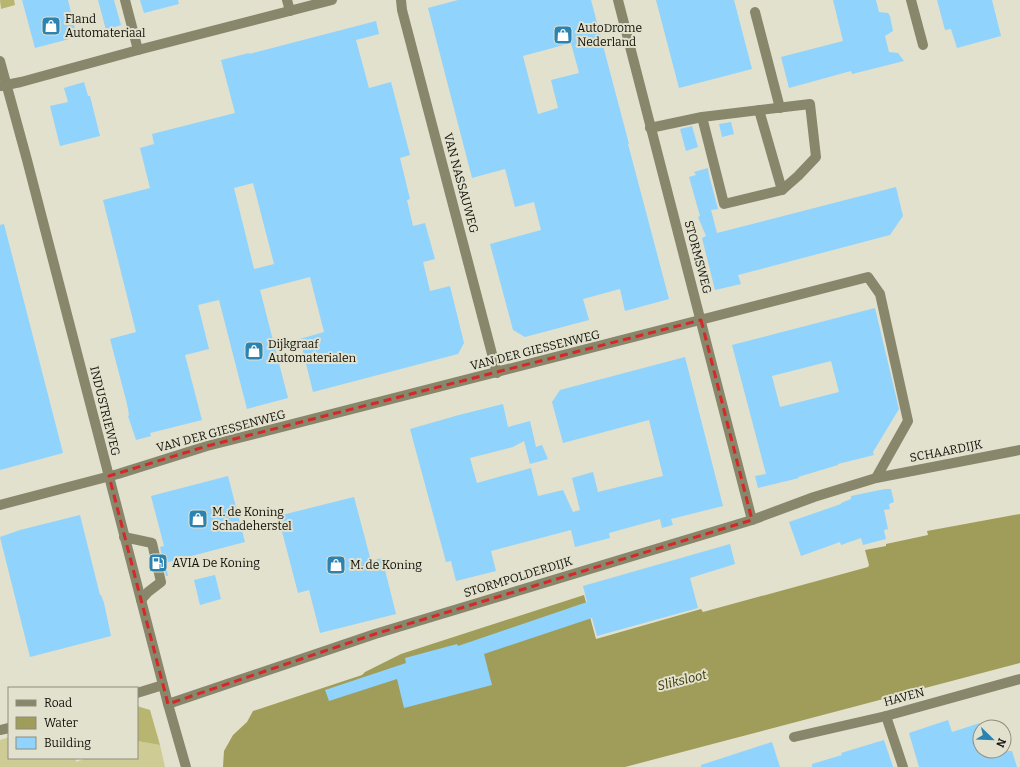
<svg xmlns="http://www.w3.org/2000/svg" width="1020" height="767" viewBox="0 0 1020 767" font-family="Bitter,serif">
<style>
.green{fill:#cecb94}
.forest{fill:#b8b571}
.water{fill:#a09c59}
.building{fill:#90d3fc;fill-rule:evenodd}
.lines{fill:none;stroke-linecap:round;stroke-linejoin:round}
.minor{stroke:#88876b;stroke-width:10}
.marked{fill:none;stroke:#d62828;stroke-width:3;stroke-dasharray:8 5;stroke-linejoin:round}
.labels{text-anchor:middle;dominant-baseline:central;stroke-width:4;stroke-linejoin:round;paint-order:stroke}
.poi-label{font-size:12px;fill:#101009;stroke:#e2e1cd;text-anchor:start}
.street-label{font-size:12px;fill:#101009;stroke:#e2e1cd}
.water-label{font-size:13px;font-style:italic;fill:#3a3600;stroke:#e2e1cd}
</style>
<rect width="100%" height="100%" fill="#e2e1cd"/>
<polygon class="green" points="9,737 9,758 76,758 76,762 87,758 137,758 137,741 160,745 165,767 0,767 0,740"/>
<g class="forest">
<polygon points="0,0 14,0 15,5 1,9"/>
<polygon points="137,706 150,710 160,745 137,741"/>
</g>
<polygon class="water" points="1020,514 1020,663 625,767 223,767 224,751 233,735 247,722 253,711 362,675 365,672 401,654 584,595 596,639 701,609 703,612 868,567 869,565 865,550 886,546 886,544 928,535 927,531"/>
<g class="building">
<polygon points="22,0 68,0 77,37 35,48"/>
<polygon points="98,0 114,0 121,25 106,30"/>
<polygon points="140,0 178,0 179,4 144,13"/>
<path d="M458 0H591L629 144H628L669 299 625 311 620 289 583 299 589 320 525 337 513 330 490 244 541 230 534 202 515 207 505 169 472 178 428 8ZM571 43 579 73 551 80 558 108 538 114 523 56Z"/>
<polygon points="656,0 734,0 752,69 679,88"/>
<polygon points="833,0 876,0 879,12 888,13 890,16 893,31 885,36 889,52 898,53 904,61 852,74 851,71 789,88 781,57 843,41"/>
<polygon points="937,0 992,0 1001,36 957,48 951,29 945,30"/>
<path d="M376 21 379 34 356 40 369 88 391 82 410 155 400 158 410 199 407 200 413 226 425 223 435 259 423 262 430 291 450 286 464 343 458 354 313 392 300 339 324 332 310 277 260 290 288 398 247 409 219 300 198 305 209 349 185 355 202 420 150 433 151 436 136 440 128 416 129 415 127 404 110 339 136 332 103 200 150 188 140 148 154 144 152 134 235 113 221 60 249 53V54ZM253 183 274 264 254 269 234 188Z"/>
<polygon points="84,82 88,96 90,96 100,136 60,146 50,106 68,102 64,88"/>
<polygon points="731,122 734,134 722,137 719,124"/>
<polygon points="692,126 698,147 686,151 680,129"/>
<polygon points="708,168 709,175 718,209 711,210 717,233 896,187 903,216 890,235 738,275 741,284 715,290 702,238 706,236 698,217 700,216 689,177 696,175 694,172"/>
<polygon points="4,224 63,453 0,470 0,225"/>
<path d="M875 308 899 409 873 452 874 455 838 464V465L798 477 799 478 758 488 755 476 766 474 732 345ZM831 361 839 392 780 407 772 376Z"/>
<polygon points="685,357 723,506 671,519 673,525 662,528 660,519 609,533 610,538 575,547 571,530 491,551 496,571 456,581 451,561 446,562 410,429 459,415 503,404 508,427 530,421 536,447 542,445 548,459 530,464 524,441 513,447 470,458 477,483 531,468 538,496 563,490 573,512 580,510 572,478 593,472 598,492 663,476 649,420 563,443 552,402 560,390"/>
<polygon points="228,476 245,542 165,563 168,576 166,576 160,547 164,546 151,496"/>
<polygon points="885,489 891,489 894,502 889,504 890,509 884,510 888,529 884,530 886,539 863,545 861,538 841,545 840,542 801,556 789,522 841,504 841,503 851,499 851,496"/>
<polygon points="354,497 371,561 382,558 396,614 320,633 309,590 298,593 278,516"/>
<polygon points="80,515 100,595 101,595 104,603 111,636 30,657 0,537 20,530"/>
<polygon points="730,544 735,564 690,578 698,608 597,636 592,618 484,654 492,685 404,708 397,679 329,701 325,690 406,663 405,658 457,644 458,646 587,602 583,586"/>
<polygon points="215,575 221,599 200,605 194,580"/>
<polygon points="948,720 952,732 980,723 980,751 1012,751 1017,767 919,767 909,733"/>
<polygon points="884,740 893,767 812,767 812,764 842,755 841,753"/>
<polygon points="772,742 780,767 701,767 701,765"/>
</g>
<g class="lines">
<g class="minor">
<polyline points="125,0 138,50"/>
<polyline points="287,0 290,11"/>
<polyline points="401,0 402,10 497,373"/>
<polyline points="618,0 752,520"/>
<polyline points="911,0 923,45"/>
<polyline points="755,12 780,108"/>
<polyline points="0,61 27,160 168,704 186,767"/>
<polyline points="1,86 21,82 138,50 332,0"/>
<polyline points="759,110 782,190"/>
<polyline points="650,128 702,117 724,204 782,190 798,176 816,157 810,104 702,117"/>
<polyline points="0,505 118,474 207,446 868,277 880,294 908,421 876,478"/>
<polyline points="124,537 152,543 161,582 148,592 141,600"/>
<polyline points="137,693 163,685"/>
<polyline points="168,704 375,634 752,520 814,497 876,478 1020,450"/>
<polyline points="886,716 903,767"/>
<polyline points="0,730 9,728"/>
<polyline points="794,737 886,716 1020,679"/>
</g>
</g>
<path class="marked" d="M701 320 752 520 375 634 168 704 109 476 207 446Z"/>
<defs>
<symbol id="shop-square" viewBox="-11 -11 22 22"><rect x="-9" y="-9" width="18" height="18" rx="4" fill="#2b83b2" stroke="#e2e1cd"/><path d="M-5-2.5h2.3a2.7 3.5 0 0 1 5.4 0H5L5.5 6h-11ZM-1.5-2.5h3a1.5 2.3 0 0 0-3 0Z" fill="#fff"/></symbol>
<symbol id="fuel-square" viewBox="-11 -11 22 22"><rect x="-9" y="-9" width="18" height="18" rx="4" fill="#2b83b2" stroke="#e2e1cd"/><path d="M-5.5-6h7V0h2V4h1.3V-2.5L3-4.5l.8-.8L6-3V5H2.5V1h-1V6h-7ZM-4.2-4.7v3.2H.2V-4.7Z" fill="#fff"/></symbol>
</defs>
<g fill-rule="evenodd">
<use href="#shop-square" x="40" y="15" width="22" height="22"/>
<use href="#shop-square" x="552" y="24" width="22" height="22"/>
<use href="#shop-square" x="243" y="340" width="22" height="22"/>
<use href="#shop-square" x="187" y="508" width="22" height="22"/>
<use href="#fuel-square" x="147" y="552" width="22" height="22"/>
<use href="#shop-square" x="325" y="554" width="22" height="22"/>
</g>
<g class="labels">
<g class="poi-label">
<text x="65" y="19">Fland<tspan x="65" dy="14">Automateriaal</tspan></text>
<text x="577" y="28">AutoDrome<tspan x="577" dy="14">Nederland</tspan></text>
<text x="268" y="344">Dijkgraaf<tspan x="268" dy="14">Automaterialen</tspan></text>
<text x="212" y="512">M. de Koning<tspan x="212" dy="14">Schadeherstel</tspan></text>
<text x="172" y="563">AVIA De Koning</text>
<text x="350" y="565">M. de Koning</text>
</g>
<g class="street-label">
<text transform="translate(461 183) rotate(75)">VAN NASSAUWEG</text>
<text transform="translate(698 257) rotate(75)">STORMSWEG</text>
<text transform="translate(535 350) rotate(-14)">VAN DER GIESSENWEG</text>
<text transform="translate(105 411) rotate(76)">INDUSTRIEWEG</text>
<text transform="translate(221 431) rotate(-15)">VAN DER GIESSENWEG</text>
<text transform="translate(946 451) rotate(-11)">SCHAARDIJK</text>
<text transform="translate(518 577) rotate(-17)">STORMPOLDERDIJK</text>
<text transform="translate(904 697) rotate(-15)">HAVEN</text>
</g>
<g class="water-label">
<text transform="translate(682 680) rotate(-14)">Sliksloot</text>
</g>
</g>
<rect x="8" y="687" width="130" height="72" fill="#e2e1cd" stroke="#8e8d7f"/>
<rect x="16" y="700" width="20" height="6" fill="#88876b" stroke="#8e8d7f"/>
<text x="44" y="707" font-size="12" fill="#101009">Road</text>
<rect x="16" y="717" width="20" height="12" fill="#a09c59" stroke="#8e8d7f"/>
<text x="44" y="727" font-size="12" fill="#101009">Water</text>
<rect x="16" y="737" width="20" height="12" fill="#90d3fc" stroke="#8e8d7f"/>
<text x="44" y="747" font-size="12" fill="#101009">Building</text>
<g transform="translate(992 739) rotate(113)"><circle r="19" fill="#e2e1cd" stroke="#8e8d7f"/>
<path d="M0-3L7 15L0 10L-7 15Z" fill="#2b83b2"/>
<text y="-6" font-size="11" font-weight="bold" text-anchor="middle" fill="#101009">N</text>
</g>
</svg>
